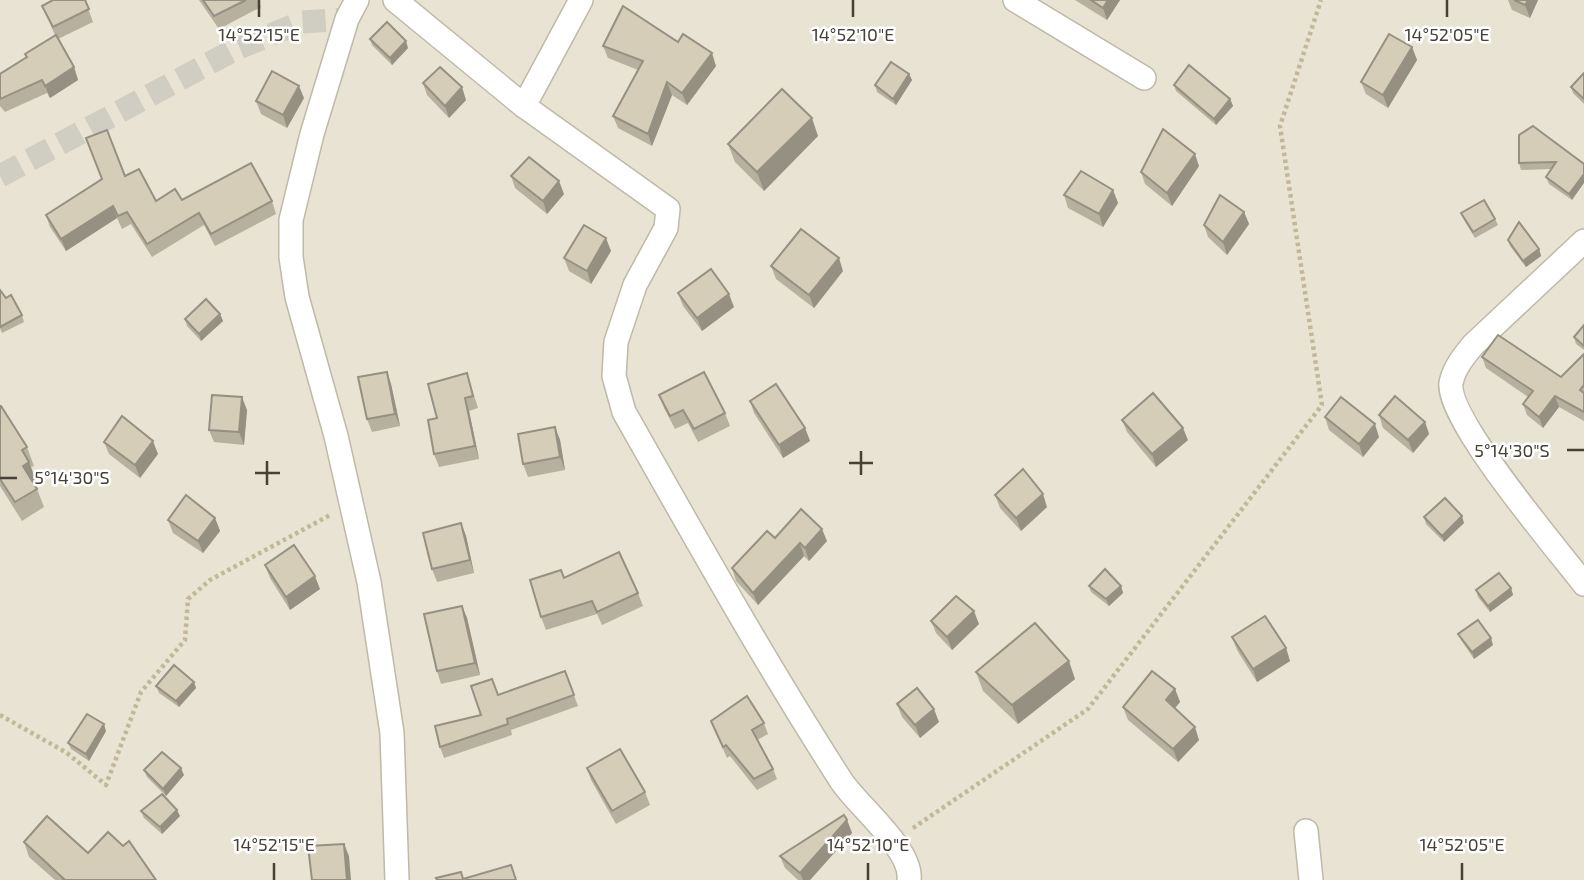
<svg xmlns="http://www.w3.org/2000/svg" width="1584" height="880" viewBox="0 0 1584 880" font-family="'Exo 2',sans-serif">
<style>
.residential{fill:#e8e3d2}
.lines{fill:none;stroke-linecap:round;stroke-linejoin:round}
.minor-tunnel{stroke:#d0cdc2;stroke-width:23;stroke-dasharray:23 11;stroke-linecap:butt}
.minor-casing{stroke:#bfb9a7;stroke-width:26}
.path{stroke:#c2b797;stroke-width:4.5;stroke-dasharray:3.5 3.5;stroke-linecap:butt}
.minor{stroke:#fff;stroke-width:23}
.wall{fill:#b8b09f}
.shaded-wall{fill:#969082}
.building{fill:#d6cdb9;stroke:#969082;stroke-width:2}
.ticks{fill:none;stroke:#464134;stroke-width:2.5}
.ticks-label{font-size:18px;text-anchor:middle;fill:#464134;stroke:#fff;stroke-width:5;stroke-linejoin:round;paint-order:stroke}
</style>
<rect width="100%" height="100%" fill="#f3f0e5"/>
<rect class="residential" x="0" y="0" width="1584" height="880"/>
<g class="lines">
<polyline class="minor-tunnel" points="0,176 236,49 302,22 347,19"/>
<defs>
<g id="minor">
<polyline points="357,0 347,19 312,134 291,220 291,257 297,297 336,436 369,582 392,733 397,880"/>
<path d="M395 0 524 106 668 209 666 228 635 285 616 342 614 376 624 412C695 537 764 661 842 782 859 807 913 850 909 880"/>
<polyline points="1015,0 1144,78"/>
<polyline points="524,106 581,0"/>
<path d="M1584 241 1473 345C1464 356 1454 368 1451 383 1446 419 1558 550 1584 584"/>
<polyline points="1306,831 1311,880"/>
</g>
</defs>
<use href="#minor" class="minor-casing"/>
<g class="path">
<polyline points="0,715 67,753 106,785 141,692 185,640 188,599 210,580 332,514"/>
<polyline points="913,828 1088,709 1322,405 1280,126 1321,0"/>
</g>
<use href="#minor" class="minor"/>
</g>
<g class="wall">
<polygon points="85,0 93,22 58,39 74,67 78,80 50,98 47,93 5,112 0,106 0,74 26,57 25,54 55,35 42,6"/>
<polygon points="199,0 258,0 261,7 219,29"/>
<polygon points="1075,0 1120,0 1107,20"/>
<polygon points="1508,0 1538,0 1530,18 1512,10"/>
<polygon points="370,39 408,48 392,65 372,45"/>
<polygon points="678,42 716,66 687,105 672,95 652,146 618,128 613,116 638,70 608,58 603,46"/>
<polygon points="1412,47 1417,60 1388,108 1366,94 1361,82"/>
<polygon points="1584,73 1584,104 1573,93 1571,87"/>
<polygon points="909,74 912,80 896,105 877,92 875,85"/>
<polygon points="423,83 466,100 449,118 427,95"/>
<polygon points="1174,85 1230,99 1233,106 1216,125 1176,91"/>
<polygon points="304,98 287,128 261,114 256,101"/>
<polygon points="1519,135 1584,164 1572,200 1549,184 1546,177 1552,169 1521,170 1519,163"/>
<polygon points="818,136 764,191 735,162 728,144"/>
<polygon points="1199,166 1172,206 1145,184 1141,172"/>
<polygon points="125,176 156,201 272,201 276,214 215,246 204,225 152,257 131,224 122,229 117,218 66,251 50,227 46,215"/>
<polygon points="511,176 564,194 547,214 515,188"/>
<polygon points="1113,190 1118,203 1103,227 1068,208 1064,195"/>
<polygon points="1244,212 1249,224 1227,255 1208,237 1204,225"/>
<polygon points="1461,213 1495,219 1498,225 1475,238 1464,220"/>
<polygon points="1508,240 1539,249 1541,256 1526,267 1510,246"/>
<polygon points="611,251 591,284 569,271 564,258"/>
<polygon points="771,266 843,271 814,308 776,279"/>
<polygon points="0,290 22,315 24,322 2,333 0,328"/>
<polygon points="678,293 734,307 702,331 683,306"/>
<polygon points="220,314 223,321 201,341 187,326 185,319"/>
<polygon points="1584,325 1584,350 1576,344 1574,337"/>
<polygon points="1584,354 1584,421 1559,407 1543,428 1527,415 1523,404 1528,397 1486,368 1482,357 1561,377"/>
<polygon points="387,372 391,384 400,426 372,432 367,419"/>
<polygon points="467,373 478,408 469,411 479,459 439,467 434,454 437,418"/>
<polygon points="659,395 725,413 730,426 698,442 688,423 675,429 664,408"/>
<polygon points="750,401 805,428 810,441 783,458 754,413"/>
<polygon points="0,406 27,447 34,466 31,467 36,481 33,483 37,489 44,507 22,521 0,486"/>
<polygon points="247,410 244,445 214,442 209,430"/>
<polygon points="1379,415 1425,422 1429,434 1413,453 1383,428"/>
<polygon points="1325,417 1379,437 1363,457 1329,430"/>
<polygon points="1122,420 1188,440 1156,467 1127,432"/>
<polygon points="555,427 560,440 565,470 528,477 523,464"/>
<polygon points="104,442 158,454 140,478 109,454"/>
<polygon points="995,495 1047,507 1021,531 1000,508"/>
<polygon points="1424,517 1464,523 1444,542 1426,524"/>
<polygon points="215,518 220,531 203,553 173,533 168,520"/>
<polygon points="461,523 466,536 474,573 437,582 432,569"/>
<polygon points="775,538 827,541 809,561 804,556 758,605 736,581 732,568"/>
<polygon points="265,565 320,589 290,610 270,578"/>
<polygon points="564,578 638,593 643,606 602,625 597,614 546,630 541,617"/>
<polygon points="1089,586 1121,586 1123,593 1109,606 1091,592"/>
<polygon points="1511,588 1513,595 1490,612 1478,597 1476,590"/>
<polygon points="462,606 467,618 480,675 441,684 437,671"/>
<polygon points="931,621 979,624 952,650 936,633"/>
<polygon points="1458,634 1493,645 1474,659 1461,640"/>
<polygon points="1232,637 1286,648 1290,661 1257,682 1237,650"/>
<polygon points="565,671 578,706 511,730 512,735 444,758 440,747 481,715 498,695"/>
<polygon points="976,672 1075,679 1018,724 983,691"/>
<polygon points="194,682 196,688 179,707 159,693 156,686"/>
<polygon points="1175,689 1180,702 1175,708 1199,740 1178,762 1128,720 1123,707"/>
<polygon points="897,704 939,722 920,738 902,717"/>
<polygon points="711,721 764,723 768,734 757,740 773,769 777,779 757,790 730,756 727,758"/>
<polygon points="106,731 89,761 71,749 68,743"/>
<polygon points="587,768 645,792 650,805 616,824 591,780"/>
<polygon points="144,770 184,775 166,796 147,777"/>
<polygon points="141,811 180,816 162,834 144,818"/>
<polygon points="847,820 852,833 810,880 798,880 785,868 780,856"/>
<polygon points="24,842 88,853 156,880 55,880 29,857"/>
</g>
<g class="shaded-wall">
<polygon points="1108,0 1120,0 1107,20 1103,8"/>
<polygon points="1528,0 1538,0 1530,18 1525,5"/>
<polygon points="406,41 408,48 392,65 390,58"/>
<polygon points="1412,47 1417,60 1388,108 1383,95"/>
<polygon points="712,53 716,66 687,105 682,93"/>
<polygon points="74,67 78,80 50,98 45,86"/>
<polygon points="909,74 912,80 896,105 893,99"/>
<polygon points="667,82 672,95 652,146 648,134"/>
<polygon points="299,86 304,98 287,128 283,115"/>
<polygon points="462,87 466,100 449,118 445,106"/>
<polygon points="1230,99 1233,106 1216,125 1214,119"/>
<polygon points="812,118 818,136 764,191 757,172"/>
<polygon points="1195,154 1199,166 1172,206 1167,193"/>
<polygon points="1584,174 1584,183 1572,200 1569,194"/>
<polygon points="559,181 564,194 547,214 543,201"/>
<polygon points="1113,190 1118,203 1103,227 1099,214"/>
<polygon points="113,206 117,218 66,251 61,239"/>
<polygon points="1244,212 1249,224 1227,255 1223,242"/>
<polygon points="606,238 611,251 591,284 587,271"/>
<polygon points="1539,249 1541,256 1526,267 1523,261"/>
<polygon points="839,258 843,271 814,308 809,295"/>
<polygon points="729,294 734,307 702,331 697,318"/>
<polygon points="220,314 223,321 201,341 199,334"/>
<polygon points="387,372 391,384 400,426 395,414"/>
<polygon points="1555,396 1559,407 1543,428 1539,417"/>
<polygon points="242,397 247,410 244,445 239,432"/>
<polygon points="465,398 469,411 479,459 475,446"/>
<polygon points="1425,422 1429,434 1413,453 1408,440"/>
<polygon points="1375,424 1379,437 1363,457 1359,444"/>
<polygon points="555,427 560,440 565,470 560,457"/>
<polygon points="805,428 810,441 783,458 779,445"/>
<polygon points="1183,428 1188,440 1156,467 1152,454"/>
<polygon points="153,441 158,454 140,478 135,465"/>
<polygon points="29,462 36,481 30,485 23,466"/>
<polygon points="1043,494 1047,507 1021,531 1016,518"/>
<polygon points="1462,516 1464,523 1444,542 1442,536"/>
<polygon points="215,518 220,531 203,553 198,541"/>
<polygon points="461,523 466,536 474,573 470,560"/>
<polygon points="822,529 827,541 809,561 805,548"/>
<polygon points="800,543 804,556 758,605 753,593"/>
<polygon points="315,576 320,589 290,610 286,597"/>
<polygon points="1121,586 1123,593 1109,606 1106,599"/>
<polygon points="1511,588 1513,595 1490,612 1488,606"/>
<polygon points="462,606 467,618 480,675 475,663"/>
<polygon points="974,611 979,624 952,650 947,637"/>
<polygon points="1491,638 1493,645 1474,659 1472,652"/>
<polygon points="1286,648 1290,661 1257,682 1253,669"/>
<polygon points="1069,661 1075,679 1018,724 1012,705"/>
<polygon points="194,682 196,688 179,707 176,701"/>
<polygon points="1175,689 1180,702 1171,713 1166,700"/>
<polygon points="934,709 939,722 920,738 915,725"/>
<polygon points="104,724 106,731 89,761 86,754"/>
<polygon points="1195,727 1199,740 1178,762 1173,749"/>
<polygon points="181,768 184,775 166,796 163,789"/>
<polygon points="177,810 180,816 162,834 160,827"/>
<polygon points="847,820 852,833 810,880 803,880 800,873"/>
<polygon points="344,844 349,856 351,880 347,880"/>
</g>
<g class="building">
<polygon points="53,0 85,0 89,9 53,27 42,6"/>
<polygon points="203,0 246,0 214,16"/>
<polygon points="1091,0 1108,0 1103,8"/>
<polygon points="1514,0 1528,0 1525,5"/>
<polygon points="623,6 678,42 683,34 712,53 682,93 667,82 648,134 613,116 643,61 603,46"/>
<polygon points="387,22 406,41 390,58 370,39"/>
<polygon points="1389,34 1412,47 1383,95 1361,82"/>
<polygon points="56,35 74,67 45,86 42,80 0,99 0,74 27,57 25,54"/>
<polygon points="891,62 909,74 893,99 875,85"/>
<polygon points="1189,65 1230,99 1214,119 1174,85"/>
<polygon points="440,67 462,87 445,106 423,83"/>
<polygon points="272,71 299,86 283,115 256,101"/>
<polygon points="1584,73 1584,99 1571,87"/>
<polygon points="782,89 812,118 757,172 728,144"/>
<polygon points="1533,126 1584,164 1584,174 1569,194 1546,177 1556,162 1519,163 1519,135"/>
<polygon points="1163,129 1195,154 1167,193 1141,172"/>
<polygon points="107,130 125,176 139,169 156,201 175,189 182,200 251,163 272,201 211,234 199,213 147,244 127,212 118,216 113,206 61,239 46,215 102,179 86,138"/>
<polygon points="529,157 559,181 543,201 511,176"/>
<polygon points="1081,171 1113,190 1099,214 1064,195"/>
<polygon points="1220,195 1244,212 1223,242 1204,225"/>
<polygon points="1484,200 1495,219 1473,232 1461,213"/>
<polygon points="1519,222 1539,249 1523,261 1508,240"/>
<polygon points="584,225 606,238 587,271 564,258"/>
<polygon points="801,229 839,258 809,295 771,266"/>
<polygon points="711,269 729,294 697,318 678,293"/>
<polygon points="0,290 6,298 11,295 22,315 0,327"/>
<polygon points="206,299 220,314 199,334 185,319"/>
<polygon points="1584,325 1584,346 1574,337"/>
<polygon points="1498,335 1561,377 1584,354 1584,387 1583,386 1580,390 1584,393 1584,412 1555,396 1539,417 1523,404 1533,391 1482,357"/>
<polygon points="387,372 395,414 367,419 358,377"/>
<polygon points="704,372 725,413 694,429 683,410 670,416 659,395"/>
<polygon points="467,373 473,396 465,398 475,446 434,454 428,420 437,418 428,384"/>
<polygon points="776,384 805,428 779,445 750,401"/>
<polygon points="1153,393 1183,428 1152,454 1122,420"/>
<polygon points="212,395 242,397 239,432 209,430"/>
<polygon points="1395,396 1425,422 1408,440 1379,415"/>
<polygon points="1341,397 1375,424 1359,444 1325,417"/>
<polygon points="0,406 1,406 27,447 22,450 29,462 23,466 37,489 15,502 0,479"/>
<polygon points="122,416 153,441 135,465 104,442"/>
<polygon points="555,427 560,457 523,464 518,434"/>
<polygon points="1023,469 1043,494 1016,518 995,495"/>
<polygon points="186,495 215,518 198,541 168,520"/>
<polygon points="1445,498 1462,516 1442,536 1424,517"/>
<polygon points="801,509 822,529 805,548 800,543 753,593 732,568 767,531 775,538"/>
<polygon points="461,523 470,560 432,569 423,533"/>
<polygon points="294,545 315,576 286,597 265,565"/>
<polygon points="619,552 638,593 597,612 592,601 541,617 530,580 561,570 564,578"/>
<polygon points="1105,569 1121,586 1106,599 1089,586"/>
<polygon points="1499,573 1511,588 1488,606 1476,590"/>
<polygon points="956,596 974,611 947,637 931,621"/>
<polygon points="462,606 475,663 437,671 424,614"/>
<polygon points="1265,616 1286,648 1253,669 1232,637"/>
<polygon points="1478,620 1491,638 1472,652 1458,634"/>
<polygon points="1035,623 1069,661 1012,705 976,672"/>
<polygon points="174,665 194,682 176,701 156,686"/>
<polygon points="565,671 574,695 507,719 508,724 440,747 435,726 481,715 471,686 492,679 498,695"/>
<polygon points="1152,671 1175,689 1166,700 1195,727 1173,749 1123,707"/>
<polygon points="917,688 934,709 915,725 897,704"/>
<polygon points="747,696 764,723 752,730 773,769 754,779 726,745 723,747 711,721"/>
<polygon points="87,714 104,724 86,754 68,743"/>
<polygon points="620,749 645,792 612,811 587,768"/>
<polygon points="162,752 181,768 163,789 144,770"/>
<polygon points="162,794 177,810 160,827 141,811"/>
<polygon points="844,815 847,820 800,873 780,856"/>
<polygon points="47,816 88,853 108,832 123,846 129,841 156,880 62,880 64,879 24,842"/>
<polygon points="344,844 347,880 312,880 308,846"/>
<polygon points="511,865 516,880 437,880 436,878 461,872 463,879"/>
</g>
<path class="ticks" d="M259 0V17M853 0V17M1447 0V17M1567 450H1584M861 451V475M267 461V485M849 463H873M255 473H280M0 478H17M274 863V880M868 863V880M1462 863V880"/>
<g class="ticks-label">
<text x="259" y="41">14°52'15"E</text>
<text x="853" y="41">14°52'10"E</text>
<text x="1447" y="41">14°52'05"E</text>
<text x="1512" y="457">5°14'30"S</text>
<text x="72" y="484">5°14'30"S</text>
<text x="274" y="851">14°52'15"E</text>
<text x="868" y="851">14°52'10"E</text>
<text x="1462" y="851">14°52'05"E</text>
</g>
</svg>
